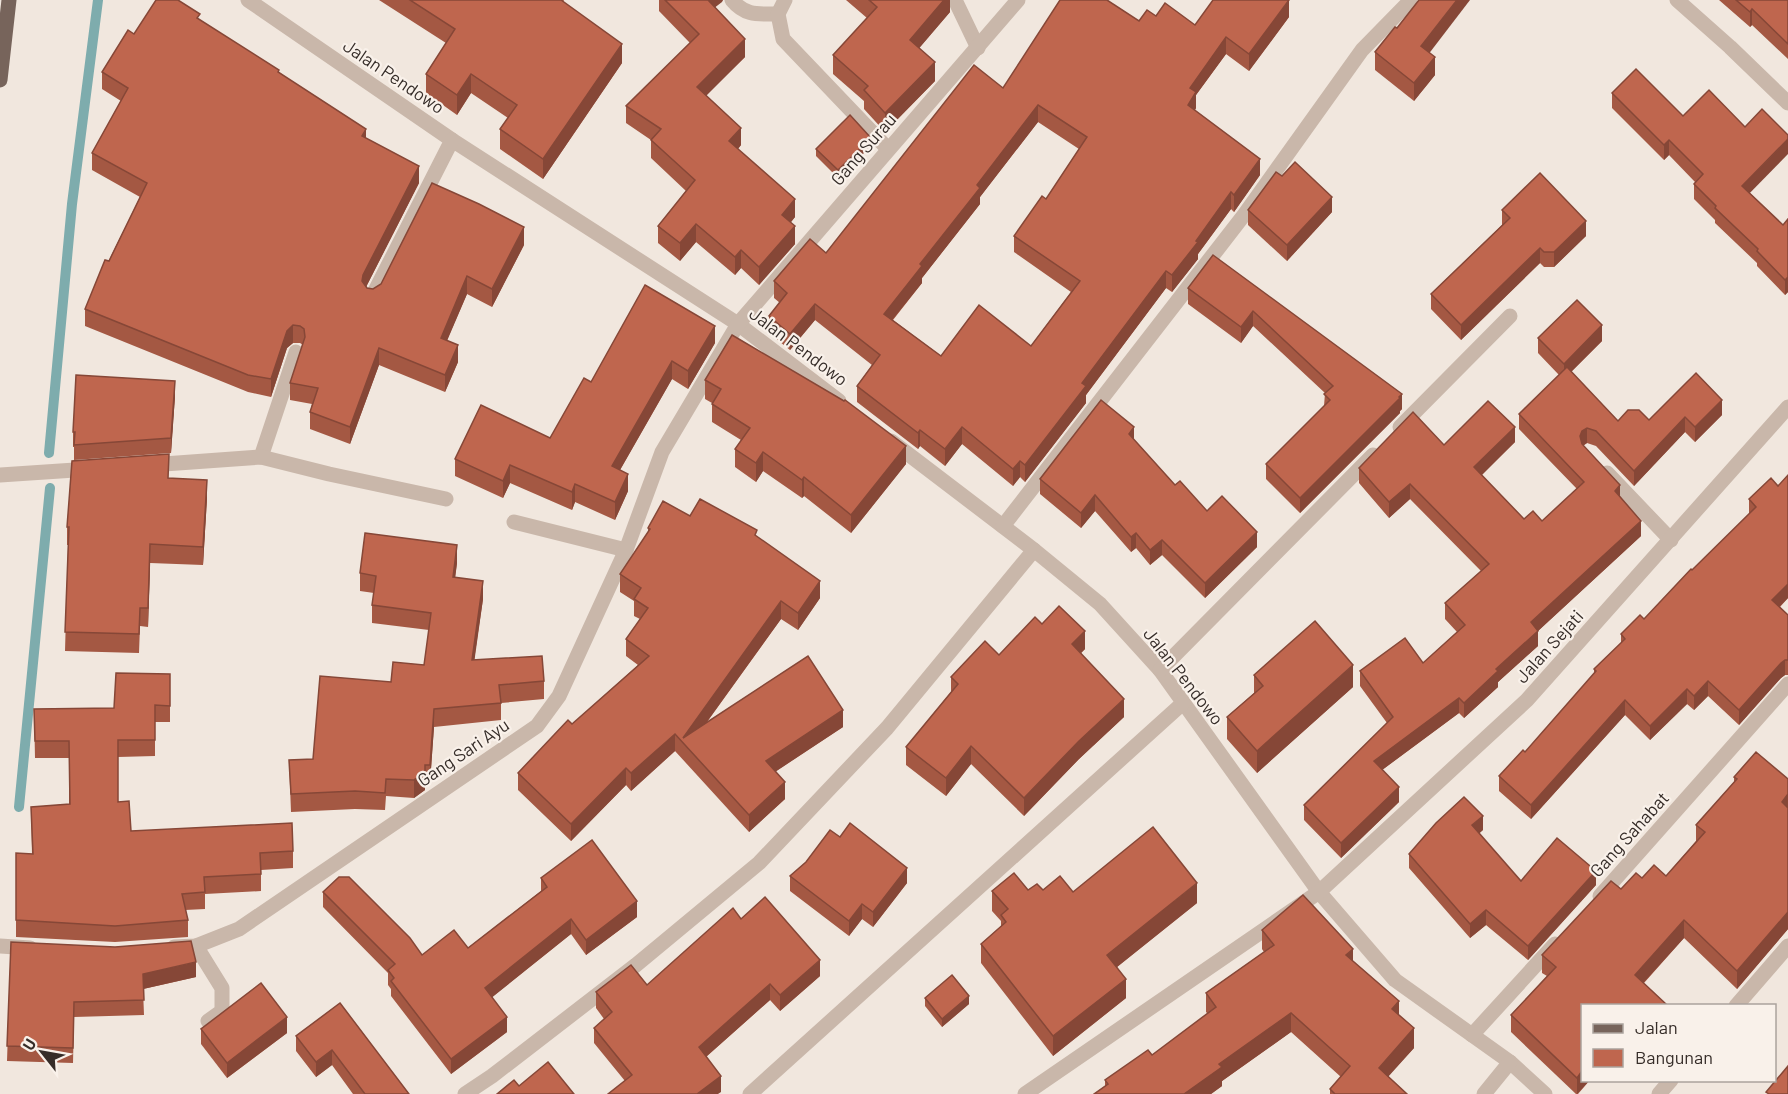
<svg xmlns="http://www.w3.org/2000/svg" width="1788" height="1094" viewBox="0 0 1788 1094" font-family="Barlow,sans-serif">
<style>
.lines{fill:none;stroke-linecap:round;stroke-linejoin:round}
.stream{stroke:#7eacad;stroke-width:10}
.service{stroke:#c9b7aa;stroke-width:15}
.minor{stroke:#c9b7aa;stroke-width:15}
.primary{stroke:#77645b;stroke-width:15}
.wall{fill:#a45843;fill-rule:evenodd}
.shaded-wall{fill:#864737}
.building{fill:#bf664e;stroke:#864737;stroke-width:1.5;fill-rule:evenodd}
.labels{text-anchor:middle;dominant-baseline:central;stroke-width:4.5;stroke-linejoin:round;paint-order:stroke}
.street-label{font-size:18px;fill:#362d29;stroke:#f9f1ea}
</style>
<rect width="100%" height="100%" fill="#f1e7de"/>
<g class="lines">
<g class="stream">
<polyline points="49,453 72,204 98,0"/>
<polyline points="19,807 50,488"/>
</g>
<g class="service">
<polyline points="955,0 978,48"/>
<polyline points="261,457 296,352"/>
<polyline points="1607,473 1671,540"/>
</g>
<g class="minor">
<polyline points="248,0 452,140 738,324 839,401"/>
<path d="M732 0C745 16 758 14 778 14"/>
<polyline points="785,0 778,14 783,39 888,149"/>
<polyline points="1677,0 1730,47 1788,103"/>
<polyline points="372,297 452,140"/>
<polyline points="1400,427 1510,316"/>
<polyline points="891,441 1034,550 1100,604 1160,670 1319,892 1395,980 1510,1062 1545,1094"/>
<polyline points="150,465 261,457 329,474 446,499"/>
<polyline points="0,475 90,469"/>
<polyline points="514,522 626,550"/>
<polyline points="1003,526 1244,215 1362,50 1410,1"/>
<polyline points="1160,670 1373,455"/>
<polyline points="1600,896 1788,684"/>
<polyline points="0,946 30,948"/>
<polyline points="196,946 222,988 222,1011 208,1021"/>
<polyline points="174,947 196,946 239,929 537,726 559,696 626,550 662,452 738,324 1018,0"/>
<polyline points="1736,1006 1788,946"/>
<polyline points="1472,1035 1555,944"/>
<polyline points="465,1094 492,1076 636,965 759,863 887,728 1034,550"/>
<polyline points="750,1094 1183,703"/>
<polyline points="1025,1094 1319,892 1527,700 1788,407"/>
<polyline points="1484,1094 1510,1062"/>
<polyline points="1659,1094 1671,1080"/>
</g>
<polyline class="primary" points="0,80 9,0"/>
</g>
<g class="wall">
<polygon points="379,0 564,0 563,2 622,63 543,179 500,149 500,129 508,118 471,93 457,115 426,93 426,74 446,43"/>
<polygon points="659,0 723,0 715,7 745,57 706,95 741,145 738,149 795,217 791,222 795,244 759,285 741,268 735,275 696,242 680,261 658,243 658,226 686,191 651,158 651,140 626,123 626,106 690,43 659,11"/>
<polygon points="846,0 950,0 950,12 919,48 935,81 885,132 864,109 864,101 833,74 833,55 867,18"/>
<polygon points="1719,0 1788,0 1788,59 1752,25 1750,27"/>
<path d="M1156 16 1195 25 1289 17 1249 71 1226 54 1196 95V108L1195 110 1260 175 1234 212 1231 209 1198 254V259L1172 292 1166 288 1086 395V403L1025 482 1020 477 1013 486 962 444 945 466 920 446 918 449 857 402V386L872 365 815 320 790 350 769 333V316L780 303 774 298V281L826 253 1003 88 1139 21ZM1038 122 1079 149 1046 199 1014 236V252L1071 292 1031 346 941 356 893 320 922 283V278L980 204V197Z"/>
<polygon points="200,20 279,72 366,138 419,183 366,287 367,288 373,289 524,245 492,307 467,294 447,340 458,362 445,392 379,365 350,444 310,429 310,412 312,404 290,400 290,383 303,345 300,343 293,343 287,348 271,397 248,392 85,326 85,309 140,197 92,170 92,153 121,101 102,89 102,72"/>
<polygon points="1397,28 1429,53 1435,75 1414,101 1375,70 1375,52"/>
<polygon points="1612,93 1750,193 1783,225 1788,219 1788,292 1785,295 1757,266 1757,263 1715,223 1715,220 1694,199 1694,184 1695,182 1669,155 1664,160 1612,108"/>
<polygon points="871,146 838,178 816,156 816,149"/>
<polygon points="1282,176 1332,212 1287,261 1248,225 1248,210"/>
<polygon points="1502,210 1586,236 1554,267 1544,267 1540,263 1461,340 1431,309 1431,294 1502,225"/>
<polygon points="1213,255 1402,409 1400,411 1400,413 1300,513 1266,479 1266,464 1324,406 1325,393 1253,326 1241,343 1188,304 1188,288"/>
<polygon points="1538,338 1602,341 1571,372 1618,421 1722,415 1695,442 1685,432 1634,486 1596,446 1587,443 1583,446 1620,498 1641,536 1538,631 1538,646 1498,682 1498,687 1464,718 1459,713 1382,770 1399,802 1341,858 1304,820 1304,805 1387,723 1360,686 1360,671 1423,663 1457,632 1445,619 1445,603 1481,571 1410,499 1389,518 1359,483 1359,468 1444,445 1515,442 1481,475 1524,519 1542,521 1577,489 1519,429 1519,414 1559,375 1538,353"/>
<polygon points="715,343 688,389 672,379 620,470 628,491 615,520 575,502 572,510 510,483 503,498 455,476 455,459 550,438 591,382"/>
<polygon points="705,380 906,464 851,533 804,496 802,498 763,471 756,482 735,467 735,449 741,440 712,422 712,403 705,399"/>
<polygon points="175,396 171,453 74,460 74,447 73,447 73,432"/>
<polygon points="1134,440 1175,485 1207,511 1257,547 1205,598 1162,555 1150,565 1136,548 1131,552 1095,511 1081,528 1040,494 1040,479"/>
<polygon points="1788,475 1788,598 1780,607 1788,615 1788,675 1785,675 1781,678 1739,725 1708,696 1694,710 1687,704 1650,740 1625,715 1531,819 1499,791 1499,776 1525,752 1594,674 1594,669 1621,643 1621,634 1644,619 1749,514 1749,499 1778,486"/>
<polygon points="169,478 207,498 203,565 150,563 148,627 140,626 139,653 65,651 68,545 67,545 67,527"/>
<polygon points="690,516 757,537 820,598 798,630 781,619 707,722 843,727 776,771 785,799 749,832 675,751 631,791 626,785 571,841 518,790 518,773 638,665 626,656 626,639 640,619 634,616 634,601 620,592 620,574 648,532 648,528"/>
<polygon points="457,563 455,577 483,599 474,660 544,681 544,699 501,703 501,720 434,727 430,783 425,783 425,790 414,798 386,796 385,810 355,809 291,812 289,760 313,759 391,682 424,665 429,630 372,623 372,605 374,593 360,591 360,573"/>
<polygon points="1042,624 1085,649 1081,653 1124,717 1079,759 1024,816 971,764 946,796 906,765 906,747 951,692 951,677 999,655"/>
<polygon points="170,674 170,722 155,722 155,756 118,757 118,802 131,831 293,851 293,868 261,870 261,891 205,894 205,909 185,910 188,920 188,937 115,942 16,937 16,853 32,854 31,807 69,804 69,758 35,758 34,709 114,708"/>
<polygon points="1254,675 1353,687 1257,773 1227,739 1227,717 1254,693"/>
<polygon points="1734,777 1788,779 1788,929 1737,989 1684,938 1644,983 1582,1005 1582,1080 1590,1080 1578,1094 1576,1094 1511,1032 1511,1015 1547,976 1542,973 1542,955 1642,878 1666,876 1696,841 1696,825 1734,782"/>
<polygon points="1483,830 1479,833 1521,881 1596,885 1528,960 1486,925 1470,938 1409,868 1409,854"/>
<polygon points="840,837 907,883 873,927 862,919 849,936 790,891 790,876"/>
<polygon points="541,878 637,917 586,955 571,934 492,997 507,1032 451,1074 391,996 391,989 388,985 388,973 323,907 323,892 422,955 468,948 541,891"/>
<polygon points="1028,890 1073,892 1197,903 1117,967 1126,998 1053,1056 981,963 981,944 1001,926 1001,921 992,911 992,891"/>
<polygon points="741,919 820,976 780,1011 770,1000 706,1057 721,1092 625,1081 594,1043 594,1028 604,1019 596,1008 596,992 647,985"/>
<polygon points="1262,930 1353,961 1399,1015 1414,1048 1388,1076 1407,1094 1330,1094 1330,1089 1341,1077 1291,1032 1222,1081 1222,1086 1211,1094 1094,1094 1105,1086 1105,1080 1152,1055 1208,1014 1206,1012 1206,993 1264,952 1262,949"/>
<polygon points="11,942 196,977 143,989 144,1015 74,1017 73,1063 7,1061"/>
<polygon points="925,998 969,1004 942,1027 925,1006"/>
<polygon points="340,1003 409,1094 353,1094 332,1065 316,1077 296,1051 296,1036"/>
<polygon points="201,1029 287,1033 227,1078 201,1044"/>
</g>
<g class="shaded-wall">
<polygon points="705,0 723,0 722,2 705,15"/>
<polygon points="944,0 950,0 950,12 910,59 910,40"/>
<polygon points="1289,0 1289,17 1249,71 1249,54"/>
<polygon points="1457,0 1470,0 1421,64 1421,46"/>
<polygon points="1752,9 1752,25 1750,27 1750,12"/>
<polygon points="1226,37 1226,54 1196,95 1196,108 1188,121 1188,105 1190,88"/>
<polygon points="745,39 745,57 697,105 697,87"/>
<polygon points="622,44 622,63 543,179 543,159"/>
<polygon points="1435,57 1435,75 1414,101 1414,83"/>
<polygon points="935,62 935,81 885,132 885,113"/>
<polygon points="471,74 471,93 457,115 457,95"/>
<polygon points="1038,105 1038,122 980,197 980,204 922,278 922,283 884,330 884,314 977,185"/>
<polygon points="741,128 741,145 729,159 729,141"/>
<polygon points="366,129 366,146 362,136"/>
<polygon points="871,138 871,146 838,178 838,170"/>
<polygon points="1788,139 1788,154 1742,201 1742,186"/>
<polygon points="1669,140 1669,155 1664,160 1664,145"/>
<polygon points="1260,159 1260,175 1234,212 1234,195"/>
<polygon points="419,166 419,183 363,293 362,281 363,275"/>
<polygon points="1231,192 1231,209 1198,254 1198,259 1172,292 1172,275 1196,241"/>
<polygon points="1332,197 1332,212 1287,261 1287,245"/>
<polygon points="795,199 795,217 782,233 782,215"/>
<polygon points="1586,221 1586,236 1554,267 1554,252"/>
<polygon points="696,224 696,242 680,261 680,243"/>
<polygon points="795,226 795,244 759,285 759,267"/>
<polygon points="524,227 524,245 492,307 492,289"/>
<polygon points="1540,248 1540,263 1461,340 1461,325"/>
<polygon points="741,250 741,268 735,275 735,257"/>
<polygon points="1166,271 1166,288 1086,395 1086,403 1025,482 1025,465 1082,383"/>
<polygon points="467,276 467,294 441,355 441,338"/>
<polygon points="1788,277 1788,292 1785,295 1785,280"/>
<polygon points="815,304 815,320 790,350 790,334"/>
<polygon points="1253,311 1253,326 1241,343 1241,327"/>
<polygon points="293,325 293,343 287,348 271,397 271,379 287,331"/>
<polygon points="1602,325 1602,341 1564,379 1564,364"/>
<polygon points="715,326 715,343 688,389 688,371"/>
<polygon points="458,345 458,362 445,392 445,375"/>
<polygon points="379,348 379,365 350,444 350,427"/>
<polygon points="672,361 672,379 612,484 612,466"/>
<polygon points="175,381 175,396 171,453 171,438"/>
<polygon points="1402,394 1402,409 1400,411 1400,413 1300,513 1300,498"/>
<polygon points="1722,400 1722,415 1695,442 1695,427"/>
<polygon points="1685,417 1685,432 1634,486 1634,471"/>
<polygon points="962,427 962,444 945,466 945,449"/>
<polygon points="1134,427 1134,442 1129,434"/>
<polygon points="1515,427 1515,442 1474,483 1474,467"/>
<polygon points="1587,428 1587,443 1582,446 1580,436 1582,431"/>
<polygon points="920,430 920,446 918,449 918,433"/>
<polygon points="906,446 906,464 851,533 851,515"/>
<polygon points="763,452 763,471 756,482 756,463"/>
<polygon points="1020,461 1020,477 1013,486 1013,469"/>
<polygon points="510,465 510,483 503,498 503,481"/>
<polygon points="628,474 628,491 615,520 615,502"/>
<polygon points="804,477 804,496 802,498 802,480"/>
<polygon points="207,480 207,498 203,565 203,547"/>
<polygon points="575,484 575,502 572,510 572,492"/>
<polygon points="1410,484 1410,499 1389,518 1389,502"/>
<polygon points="1620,485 1620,500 1615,491"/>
<polygon points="1095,495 1095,511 1081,528 1081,513"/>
<polygon points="1641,521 1641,536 1538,631 1538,646 1498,682 1498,687 1464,718 1464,703 1496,669 1531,622"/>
<polygon points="1257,532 1257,547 1205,598 1205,583"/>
<polygon points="1136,533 1136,548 1131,552 1131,537"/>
<polygon points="1162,540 1162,555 1150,565 1150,550"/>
<polygon points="150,544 150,563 148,627 148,608"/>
<polygon points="457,545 457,563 453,595 453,577"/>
<polygon points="483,581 483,599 472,678 472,660"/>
<polygon points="820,581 820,598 798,630 798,613"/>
<polygon points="1788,584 1788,598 1772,614 1772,600"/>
<polygon points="781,601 781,619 688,748 683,738"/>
<polygon points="1085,631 1085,649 1072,662 1072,644"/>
<polygon points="1785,660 1785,675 1781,678 1739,725 1739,710 1781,663"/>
<polygon points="1353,665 1353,687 1257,773 1257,751"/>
<polygon points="1708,681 1708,696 1694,710 1694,696"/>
<polygon points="1687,689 1687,704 1650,740 1650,726"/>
<polygon points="1459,698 1459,713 1374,776 1374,761"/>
<polygon points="1124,699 1124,717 1079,759 1024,816 1024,798 1079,741"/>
<polygon points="1625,700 1625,715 1531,819 1531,805"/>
<polygon points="434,709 434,727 430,783 430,765"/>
<polygon points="843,710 843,727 766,778 766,761"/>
<polygon points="675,734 675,751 631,791 631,773"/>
<polygon points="971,746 971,764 946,796 946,778"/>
<polygon points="425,765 425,790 414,798 414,780"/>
<polygon points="626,768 626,785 571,841 571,824"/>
<polygon points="785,782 785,799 749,832 749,815"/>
<polygon points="1399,787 1399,802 1341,858 1341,843"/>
<polygon points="1788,794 1788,812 1782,802"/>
<polygon points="1483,816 1483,830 1472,840 1472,825"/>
<polygon points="907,868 907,883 873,927 873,912"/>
<polygon points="1596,871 1596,885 1528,960 1528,946"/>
<polygon points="1197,883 1197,903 1107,975 1107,955"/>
<polygon points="637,901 637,917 586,955 586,940"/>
<polygon points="862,904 862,919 849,936 849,921"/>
<polygon points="1486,910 1486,925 1470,938 1470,924"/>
<polygon points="1788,912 1788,929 1737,989 1737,971"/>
<polygon points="571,919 571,934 485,1003 485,988"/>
<polygon points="1684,920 1684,938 1635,992 1635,975"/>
<polygon points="1353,949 1353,968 1346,955"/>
<polygon points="820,960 820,976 780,1011 780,995"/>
<polygon points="196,962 196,977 143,989 143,974"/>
<polygon points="1126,979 1126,998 1053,1056 1053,1036"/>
<polygon points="770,984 770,1000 699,1063 699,1047"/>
<polygon points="969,996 969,1004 942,1027 942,1019"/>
<polygon points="1399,1001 1399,1020 1392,1009"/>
<polygon points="1291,1013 1291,1032 1222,1081 1222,1086 1211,1094 1184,1094 1219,1064"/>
<polygon points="287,1017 287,1033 227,1078 227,1063"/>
<polygon points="507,1017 507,1032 451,1074 451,1059"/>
<polygon points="1414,1028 1414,1048 1379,1087 1379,1068"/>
<polygon points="332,1050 332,1065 316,1077 316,1062"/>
<polygon points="1582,1071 1582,1080 1590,1080 1577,1094 1577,1078"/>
<polygon points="721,1076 721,1092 718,1094 697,1094"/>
</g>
<g class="building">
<polygon points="156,0 178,0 200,14 197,18 279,70 278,72 366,129 362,136 419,166 363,275 362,281 367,288 373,289 381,284 432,183 479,204 524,227 492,289 467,276 441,338 458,345 445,375 379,348 350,427 310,412 318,388 290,383 305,337 304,329 300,326 293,325 287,331 271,379 248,375 85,309 105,260 109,261 147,183 92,153 128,88 102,72 128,30 134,34"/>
<polygon points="410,0 561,0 622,44 543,159 500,129 517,105 471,74 457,95 426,74 455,29"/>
<polygon points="665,0 708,0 745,39 697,87 741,128 729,141 795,199 782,215 795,226 759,267 741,250 735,257 696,224 680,243 658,226 695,180 651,140 661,129 626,106 699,34"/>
<polygon points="869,0 944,0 910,40 935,62 885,113 864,90 868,86 833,55 877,7"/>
<path d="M1060 0H1107L1139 21 1147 10 1156 16 1165 3 1195 25 1213 0H1289L1249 54 1226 37 1190 88 1196 92 1188 105 1260 159 1234 195 1231 192 1196 241 1198 242 1172 275 1166 271 1082 383 1086 386 1025 465 1020 461 1013 469 962 427 945 449 920 430 918 433 857 386 880 355 815 304 790 334 769 316 787 293 774 281 810 239 826 253 974 65 1003 88ZM1038 105 1087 137 1046 199 1042 196 1014 236 1080 281 1031 346 979 305 941 356 884 314 922 266 920 264 980 188 977 185Z"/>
<polygon points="1419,0 1457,0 1421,46 1435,57 1414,83 1375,52 1395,27 1397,28"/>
<polygon points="1736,0 1788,0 1788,44 1752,9 1750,12"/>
<polygon points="1636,69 1683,116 1709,90 1745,127 1762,109 1788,135 1788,139 1742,186 1783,225 1788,219 1788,277 1785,280 1757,251 1758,249 1715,208 1716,206 1694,184 1703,174 1669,140 1664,145 1612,93"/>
<polygon points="850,115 871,138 838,170 816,149"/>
<polygon points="1295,162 1332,197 1287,245 1248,210 1276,172 1282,176"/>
<polygon points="1540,173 1586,221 1554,252 1544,252 1540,248 1461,325 1431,294 1510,218 1502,210"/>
<polygon points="1213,255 1402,394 1399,397 1400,398 1300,498 1266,464 1330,400 1324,394 1333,386 1253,311 1241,327 1188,288"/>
<polygon points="645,285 715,326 688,371 672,361 612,466 628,474 615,502 575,484 572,492 510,465 503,481 455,459 481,405 550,438 584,378 591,382"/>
<polygon points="1577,300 1602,325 1564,364 1538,338"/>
<polygon points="732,335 844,401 845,400 906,446 851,515 804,477 802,480 763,452 756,463 735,449 750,428 712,404 721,389 705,380"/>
<polygon points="1567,367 1618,421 1628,410 1639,410 1649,420 1696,373 1722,400 1695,427 1685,417 1634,471 1596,431 1587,428 1582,431 1580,436 1582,444 1620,485 1615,491 1641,521 1531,622 1538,631 1496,669 1498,671 1464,703 1459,698 1374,761 1399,787 1341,843 1304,805 1393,717 1360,671 1405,638 1423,663 1465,625 1445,603 1489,564 1410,484 1389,502 1359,468 1413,412 1444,445 1488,401 1515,427 1474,467 1524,519 1533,511 1542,521 1584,482 1519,414"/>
<polygon points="76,375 175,381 171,438 74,445 75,432 73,432"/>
<polygon points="1101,400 1134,427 1129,434 1175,485 1180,481 1207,511 1222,496 1257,532 1205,583 1162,540 1150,550 1136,533 1131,537 1095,495 1081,513 1040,479"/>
<polygon points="169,454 168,478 207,480 203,547 150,544 148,608 140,608 139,634 65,632 69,527 67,527 72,461"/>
<polygon points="1788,475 1788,584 1772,600 1788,615 1788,660 1785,660 1781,663 1739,710 1708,681 1694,696 1687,689 1650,726 1625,700 1531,805 1499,776 1523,750 1525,752 1596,671 1594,669 1625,639 1621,634 1640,615 1644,619 1691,569 1692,570 1756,507 1749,499 1771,478 1778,486"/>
<polygon points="700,499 757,530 755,535 820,581 798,613 781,601 683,738 808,656 843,710 766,761 785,782 749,815 675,734 631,773 626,768 571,824 518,773 568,720 572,724 649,656 626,639 648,608 634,599 641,588 620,574 650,529 648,528 663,501 690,516"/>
<polygon points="365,533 457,545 453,577 483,581 472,660 542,656 544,681 499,685 501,703 434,709 430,765 425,765 425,773 414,780 386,779 385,793 355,791 291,794 289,760 313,759 320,676 391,682 393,662 424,665 431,613 372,605 376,576 360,573"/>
<polygon points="1059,606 1085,631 1072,644 1124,699 1079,741 1024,798 971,746 946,778 906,747 958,684 951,677 985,641 999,655 1035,617 1042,624"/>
<polygon points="1315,621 1353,665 1257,751 1227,717 1263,686 1254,675"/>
<polygon points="116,673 170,674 170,706 155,705 155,740 118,740 118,802 129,801 131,831 292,823 293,851 260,853 261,874 204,877 205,892 182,894 188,920 115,926 16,920 16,853 33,854 31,807 70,804 69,741 35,741 34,709 114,708"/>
<polygon points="1756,752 1788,779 1788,794 1782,802 1788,808 1788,912 1737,971 1684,920 1635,975 1667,1005 1582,1005 1582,1071 1577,1078 1511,1015 1556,967 1542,955 1611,881 1621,889 1636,873 1642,878 1654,865 1666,876 1705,832 1696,825 1737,779 1734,777"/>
<polygon points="1464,797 1483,816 1472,825 1521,881 1557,838 1596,871 1528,946 1486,910 1470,924 1409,854 1436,823"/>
<polygon points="850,823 907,868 873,912 862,904 849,921 790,876 806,862 830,830 840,837"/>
<polygon points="1153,827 1197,883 1107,955 1126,979 1053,1036 981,944 1006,922 1001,915 1008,909 992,891 1014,873 1028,890 1037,884 1043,890 1060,876 1073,892"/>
<polygon points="592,840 637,901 586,940 571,919 485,988 507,1017 451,1059 391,981 394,978 388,970 395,964 323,892 339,877 349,877 410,938 422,955 454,930 468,948 547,887 541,878"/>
<polygon points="1303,895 1353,949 1346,955 1399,1001 1392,1009 1414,1028 1379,1068 1407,1094 1335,1094 1330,1089 1350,1066 1291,1013 1219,1064 1222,1067 1184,1094 1094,1094 1108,1084 1105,1080 1148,1050 1152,1055 1216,1007 1206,993 1274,945 1262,930"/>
<polygon points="765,897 820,960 780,995 770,984 699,1047 721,1076 697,1094 608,1094 632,1075 594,1028 612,1012 596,992 631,965 647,985 733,908 741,919"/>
<polygon points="191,941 196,962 143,974 144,1000 74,1002 73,1048 7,1046 11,942 115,947"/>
<polygon points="952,975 969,996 942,1019 925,998"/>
<polygon points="261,983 287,1017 227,1063 201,1029"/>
<polygon points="340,1003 409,1094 365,1094 332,1050 316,1062 296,1036"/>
<polygon points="548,1062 574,1094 497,1094 514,1080 519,1086"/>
<polygon points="1788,1066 1788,1094 1769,1094 1766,1092"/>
</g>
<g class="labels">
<g class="street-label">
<text transform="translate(394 76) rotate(34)">Jalan Pendowo</text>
<text transform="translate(863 149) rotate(-49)">Gang Surau</text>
<text transform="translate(799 346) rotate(37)">Jalan Pendowo</text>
<text transform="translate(1549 646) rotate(-48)">Jalan Sejati</text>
<text transform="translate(1184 676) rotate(52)">Jalan Pendowo</text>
<text transform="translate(463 752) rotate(-34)">Gang Sari Ayu</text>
<text transform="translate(1629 834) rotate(-48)">Gang Sahabat</text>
</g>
</g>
<rect x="1581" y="1004" width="195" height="78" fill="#f9f1ea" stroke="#aba39d" stroke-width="1.5"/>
<rect x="1593" y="1024" width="30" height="9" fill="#77645b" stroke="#aba39d" stroke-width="1.5"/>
<text x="1635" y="1034" font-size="18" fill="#362d29">Jalan</text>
<rect x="1593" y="1049" width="30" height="18" fill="#bf664e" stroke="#aba39d" stroke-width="1.5"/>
<text x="1635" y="1064" font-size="18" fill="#362d29">Bangunan</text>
<g transform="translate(42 1052) rotate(301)" stroke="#f9f1ea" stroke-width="4.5" paint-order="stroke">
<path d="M0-4.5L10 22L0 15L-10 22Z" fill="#362d29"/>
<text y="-9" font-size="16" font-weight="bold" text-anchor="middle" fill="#362d29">U</text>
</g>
</svg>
